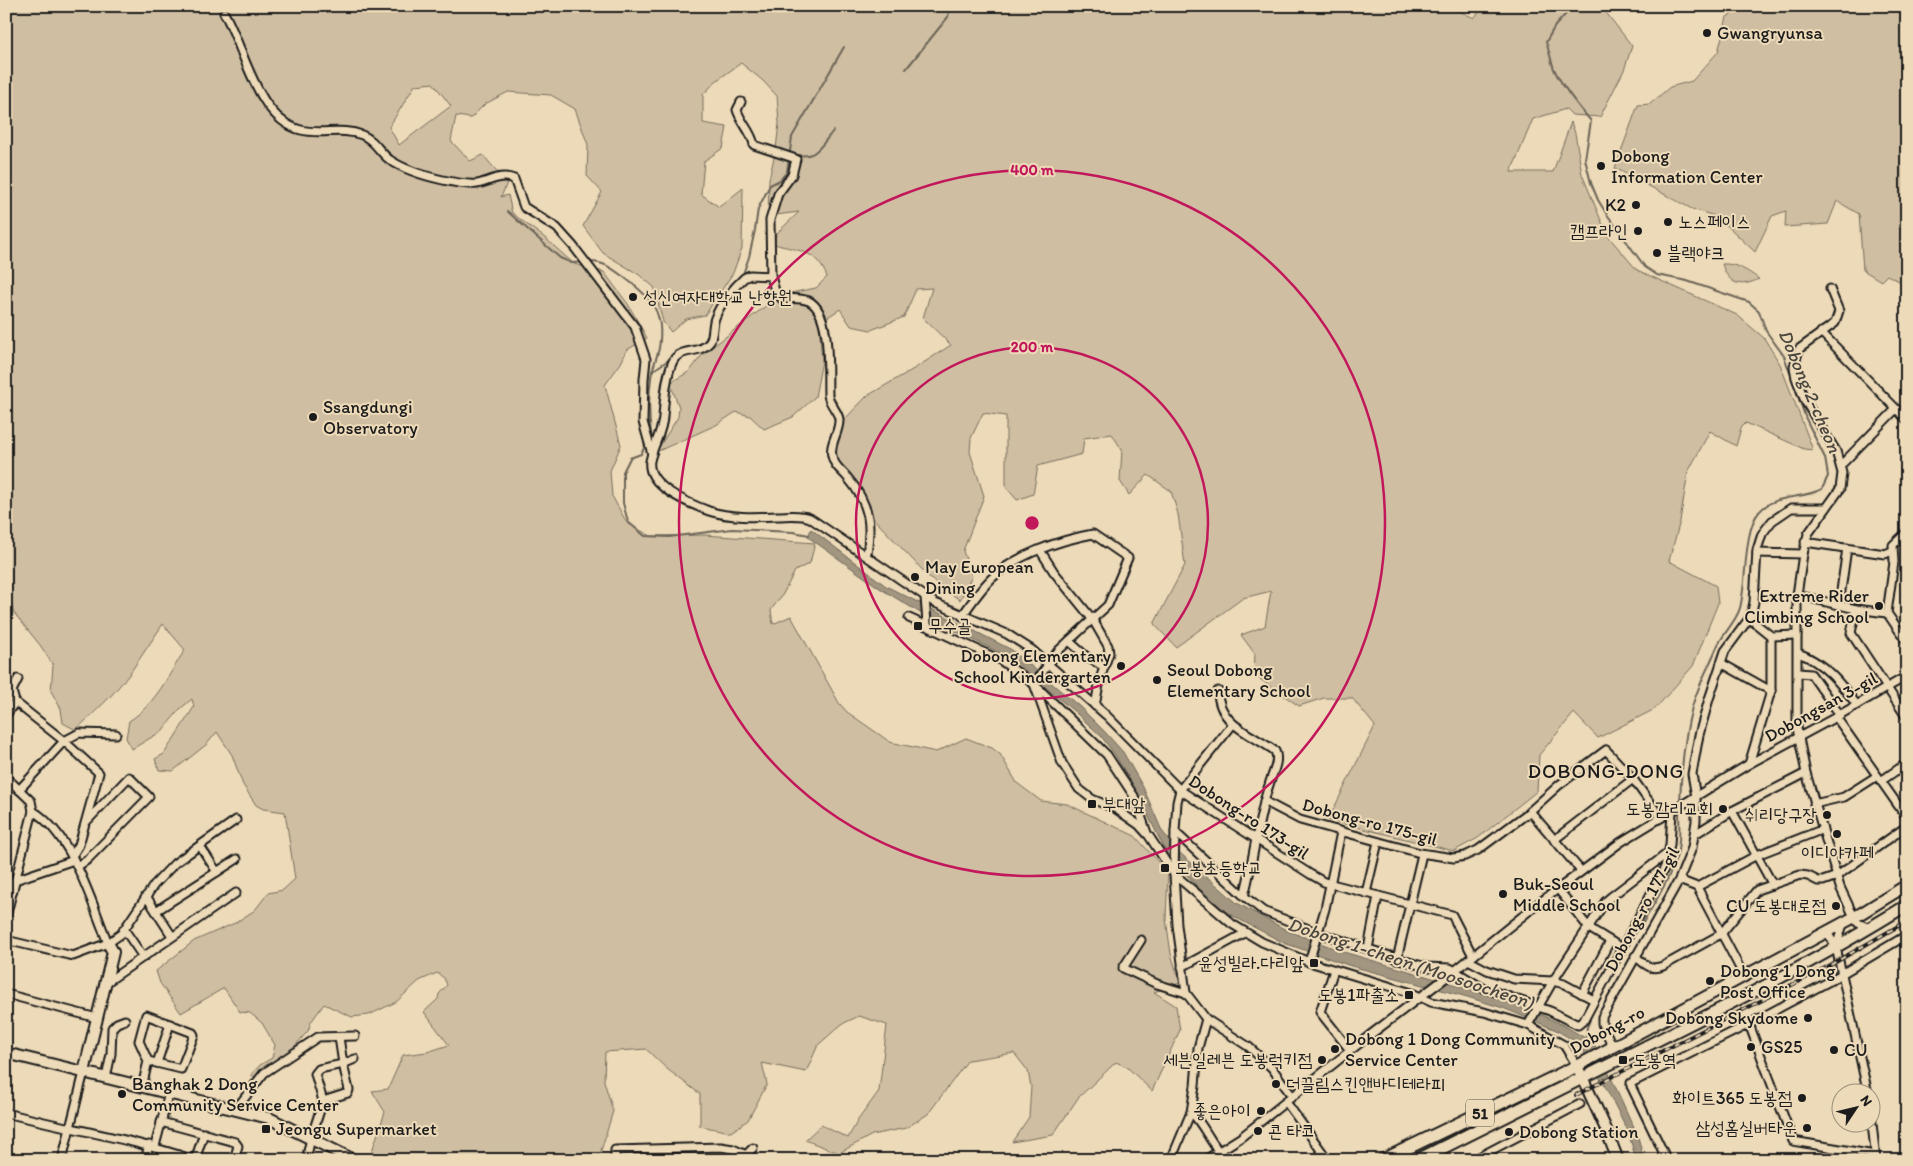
<svg xmlns="http://www.w3.org/2000/svg" width="1913" height="1166" viewBox="0 0 1913 1166" font-family="Itim,'Poor Story',sans-serif">
<style>
.green{fill:#cfbea1;stroke:#766d5e;fill-rule:evenodd}
.water{fill:#a29680;stroke:#6c6558}
.lines{fill:none;stroke-linecap:round;stroke-linejoin:round}
.stream{stroke:#6c6558;stroke-width:2}
.street-casing{stroke:#1c1c1c;stroke-width:11}
.secondary-casing{stroke:#1c1c1c;stroke-width:14}
.primary-casing{stroke:#1c1c1c;stroke-width:15}
.street{stroke:#eddab8;stroke-width:7}
.secondary{stroke:#eddab8;stroke-width:10}
.primary{stroke:#eddab8;stroke-width:11}
.rail-casing{stroke:#1c1c1c;stroke-width:4}
.rail{stroke:#eddab8;stroke-width:2;stroke-dasharray:5.5;stroke-linecap:butt}
.ring{fill:none;stroke:#c2185b;stroke-width:2.5}
.poi-dot{fill:#1c1c1c;stroke:#eddab8;stroke-width:2}
.labels{text-anchor:middle;dominant-baseline:central;stroke-width:4;stroke-linejoin:round;paint-order:stroke}
.shield{fill:#eddab8;stroke:#5b554b;stroke-width:1}
.shield-label{font-size:16px;font-weight:bold;fill:#1c1c1c}
.poi-label{font-size:18px;fill:#1c1c1c;stroke:#eddab8;text-anchor:start}
.street-label{font-size:18px;fill:#1c1c1c;stroke:#eddab8}
.water-label{font-size:19px;font-style:italic;fill:#4b473f;stroke:#eddab8}
.quarter-label{font-size:20px;letter-spacing:1px;fill:#1c1c1c;stroke:#eddab8}
.centre{fill:#c2185b;stroke:#eddab8;stroke-width:2.5}
.ring-label{font-size:15px;text-anchor:middle;font-weight:bold;fill:#c2185b;stroke:#eddab8;stroke-width:4;stroke-linejoin:round;paint-order:stroke}
</style>
<rect width="100%" height="100%" fill="#eddab8"/>
<filter id="ink" filterUnits="userSpaceOnUse"><feTurbulence type="fractalNoise" baseFrequency=".02" numOctaves="2"/><feDisplacementMap in="SourceGraphic" scale="10" xChannelSelector="R" yChannelSelector="G"/><feConvolveMatrix kernelMatrix="1 2 1 2 8 2 1 2 1" color-interpolation-filters="sRGB"/></filter>
<g filter="url(#ink)">
<g class="green">
<path d="M6 6H1449L1474 18 1484 6H1601L1632 46 1624 70 1600 117 1572 115 1566 109 1533 119 1511 172H1553L1571 122 1575 133 1582 174 1607 235 1637 270 1737 315 1764 338 1780 364 1813 450 1804 449 1746 423 1741 428 1736 446 1710 431 1688 472 1680 521 1669 561 1716 586 1718 603 1693 666 1655 709 1598 738 1574 713 1539 755 1537 791 1478 838 1454 851 1328 820 1375 726 1352 698H1324L1299 706 1254 675 1255 654 1241 635 1265 626 1271 591 1243 598 1176 647 1154 624 1185 565 1178 514 1171 491 1148 475 1129 495 1120 481 1122 450 1112 434 1084 438 1082 454 1038 466 1033 494 1017 500 1006 487V416L983 413 971 438 970 452 984 496 963 551 972 576 960 600 934 582 871 516 853 488 833 464 832 443 843 421 867 396 917 367 951 345 923 318 932 288 916 289 904 317 871 330 851 326 840 309 819 323 822 361 815 397 793 417 764 429 750 416 736 412 716 425 656 452 678 417 679 407 670 383 690 371 702 355 780 295 816 288 827 277C817 250 799 251 774 244L776 234 799 212 768 216 769 179 776 149 779 123 777 96 762 80 741 63 716 81 703 95V123L727 127 723 148 704 161 701 194 719 207 743 188 742 248 733 273 705 315 686 319 671 332 663 322 654 287 638 274 603 253 583 226 602 192 587 176 588 145 575 109 551 95 508 92 485 104 471 118 456 116 451 141 470 161 483 155 507 183 501 197 508 195 512 213 545 238 574 264 604 272 628 304 647 338 627 350 621 363 605 385 621 445 610 471 612 496 627 523 651 536 705 535 815 543 810 563 795 571 783 594 771 610 773 624 791 616 839 703 847 712 890 742 936 752 966 738 992 748 1000 754 1017 783 1041 801 1067 804 1135 836 1168 873 1166 919 1171 954 1180 983 1154 992 1176 1006 1180 1030 1152 1091 1127 1067 1116 1062 1078 1098 1053 1135 1012 1142 1029 1117 1031 1087 1028 1071 1014 1053 968 1060 928 1114 906 1128 872 1135 839 1153 805 1140 821 1125 848 1138 858 1120 879 1091 887 1025 859 1016 842 1024 818 1045 806 1072 762 1063 767 1084 748 1120 731 1132 700 1126V1094L667 1069 646 1049 605 1052 604 1081 613 1111 601 1151 594 1160H382L372 1151 385 1112 372 1091 388 1089 403 1055 427 1052 449 1045 424 1012 438 999 439 994 447 985 444 978 437 973 419 981 396 1002 369 1015 352 1017 324 1004 311 1022 308 1031 294 1047 256 1077 251 1075 260 1065 272 1058 275 1045 262 1023 250 1013 240 1012 224 988 181 1013 160 983 156 971 194 941 235 923 255 910 268 893 283 890 295 879 285 812 263 809 256 805 243 785 232 755 217 732 207 744 173 771 159 770 155 759 164 754 194 707 192 699 180 709 162 731 132 749 126 738 129 721C156 704 168 675 185 650L163 624 128 676 109 698 76 730 63 723 61 709 51 691 53 665 40 645 14 613 6 587ZM433 83 451 106 399 145 389 127 415 85Z"/>
<polygon points="1744,6 1907,6 1907,285 1887,275 1881,281 1863,270 1859,214 1837,201 1828,224 1785,227 1786,211 1772,216 1755,252 1718,217 1692,209 1615,168 1638,105 1650,104 1670,87 1692,81 1718,52 1727,17"/>
<path d="M1722 264C1736 263 1748 271 1759 279 1740 288 1729 285 1722 264Z"/>
</g>
<polygon class="water" points="811,529 886,586 1012,650 1080,707 1105,732 1123,752 1143,787 1162,831 1180,853 1237,903 1288,931 1347,953 1480,992 1529,1009 1563,1025 1592,1042 1598,1050 1621,1099 1638,1137 1644,1160 1636,1160 1628,1131 1606,1088 1582,1050 1573,1040 1556,1030 1503,1008 1464,996 1351,966 1284,943 1227,913 1204,894 1166,852 1133,785 1115,755 1101,736 1076,713 1012,659 927,617 881,589 808,537"/>
<g class="lines">
<g class="stream">
<path d="M1573 6 1555 26 1546 42C1549 51 1551 60 1554 69 1563 88 1577 105 1591 121L1585 159 1591 183 1598 200 1606 213 1645 267 1657 275 1687 281 1749 302 1759 311 1766 331 1784 356 1806 419 1825 458 1828 476 1822 489C1802 500 1775 493 1759 512 1743 531 1747 582 1740 608 1736 622 1723 633 1717 647 1709 666 1698 686 1692 707 1684 738 1681 772 1680 804"/>
<polyline points="906,69 948,17 950,6"/>
<path d="M789 153C815 161 818 150 833 131"/>
<polyline points="507,211 560,258 572,263 583,262"/>
<path d="M588 262C604 261 613 269 625 278 652 298 665 313 659 348 657 358 652 368 651 378 648 397 649 416 651 435L650 438"/>
<polyline points="739,278 743,274 749,257 755,230 758,209 770,185 780,180 787,172 792,137 844,47"/>
<path d="M693 347C702 344 707 341 709 331"/>
<polyline points="652,371 673,357"/>
<polyline points="646,444 641,454 630,458 623,472 623,503 628,522 645,536 669,537 732,529 793,532 809,535"/>
<path d="M1640 928C1653 905 1669 881 1677 855 1681 840 1679 824 1679 809"/>
<polyline points="1586,1039 1587,1027 1590,1020"/>
</g>
<defs>
<g id="street">
<path d="M224 13C244 46 256 119 301 130 321 135 342 127 362 135 375 140 379 152 390 160 405 170 425 176 443 180 452 182 467 185 477 184 489 182 501 173 514 179L524 207 557 228 574 247 635 327 646 359 644 379 643 422 652 454"/>
<path d="M741 102 737 110C741 123 752 132 754 145L796 159 792 175 778 194 770 220 771 276 775 291 782 299C791 298 801 298 809 301 832 313 827 372 828 395 829 404 838 411 839 419 840 432 829 443 832 456 834 466 841 470 847 477 861 493 870 512 869 533 868 541 869 549 866 555"/>
<path d="M771 276 750 275 744 278C733 288 720 304 715 318 712 325 714 337 709 343 700 354 683 348 675 358 666 370 664 403 663 417 662 433 653 445 650 461 646 486 690 504 709 511 730 518 755 517 777 516 788 516 800 514 810 518L935 603 1007 634 1032 650 1106 715 1180 790 1310 874 1324 882 1452 915 1473 956"/>
<polyline points="1830,289 1839,311 1835,323 1799,349 1794,367 1796,378 1805,401 1836,451 1842,473 1840,489 1808,534 1803,554 1797,595 1797,728 1806,773 1840,887 1854,917 1858,923 1869,928"/>
<polyline points="1821,332 1907,420"/>
<polyline points="1841,465 1896,409"/>
<polyline points="1907,532 1893,545 1894,562 1887,613 1907,642"/>
<polyline points="1805,542 1885,554 1892,551"/>
<polyline points="1040,550 1054,572 1093,620 1108,646 1109,653 1100,679 1095,706"/>
<polyline points="1757,553 1803,554"/>
<polyline points="1797,595 1856,609 1887,613"/>
<polyline points="925,597 927,623 926,626"/>
<polyline points="1839,605 1847,548"/>
<polyline points="1856,609 1851,633 1907,718"/>
<path d="M962 616C971 603 980 590 991 579 1015 555 1060 540 1093 534L1128 558 1108 605 1058 651 1034 684"/>
<polyline points="909,618 1000,660 1034,684 1107,755 1134,796 1147,833"/>
<polyline points="1750,619 1771,636 1797,635"/>
<polyline points="1069,641 1087,657 1104,667"/>
<path d="M1798 653C1824 662 1841 684 1857 705"/>
<polyline points="1721,663 1771,691"/>
<polyline points="1798,673 1811,674 1840,715"/>
<polyline points="1034,684 1062,763 1079,789 1092,799 1116,809 1139,825 1149,836 1174,874 1232,924 1262,942 1309,962 1412,993 1431,1002 1484,1012 1528,1025 1564,1045 1577,1066"/>
<path d="M1218 691C1218 725 1252 734 1275 751 1280 761 1272 774 1269 785 1257 821 1254 859 1244 896"/>
<polyline points="15,702 64,741 99,773 79,845 72,856"/>
<polyline points="6,715 15,702 12,691 18,679"/>
<polyline points="1836,717 1907,818"/>
<polyline points="1233,724 1180,790 1177,802 1175,832 1244,896 1263,911 1319,933 1415,964 1427,967 1450,968 1481,987 1550,1011 1578,1025 1584,1020 1665,867 1670,845 1672,812"/>
<polyline points="1749,764 1771,691 1771,636"/>
<polyline points="6,777 31,801 33,811 6,917"/>
<polyline points="1881,781 1907,763"/>
<polyline points="19,790 64,741 79,733 116,734"/>
<polyline points="1264,801 1300,820 1420,853 1454,858 1465,856 1478,850 1528,813 1559,785 1606,750 1633,779 1661,818"/>
<polyline points="1814,804 1844,797 1877,776"/>
<path d="M33 811C73 835 91 902 108 943"/>
<polyline points="1530,811 1581,871"/>
<polyline points="1732,811 1773,885"/>
<polyline points="1175,832 1174,874 1177,925 1186,993 1206,1019 1249,1047 1272,1068 1292,1096"/>
<polyline points="1695,834 1732,811 1806,773"/>
<polyline points="1554,840 1633,779"/>
<polyline points="200,846 217,872"/>
<polyline points="77,867 87,860 149,797 129,777 86,822"/>
<polyline points="6,878 13,889"/>
<polyline points="15,880 74,860"/>
<polyline points="1679,880 1697,887 1744,976"/>
<polyline points="1697,887 1757,855 1821,830"/>
<polyline points="1558,889 1589,928 1622,948"/>
<polyline points="1366,893 1378,842"/>
<polyline points="146,896 172,936"/>
<polyline points="156,911 237,859"/>
<polyline points="124,929 143,957"/>
<polyline points="1827,932 1836,947 1868,1094"/>
<polyline points="6,940 73,956 108,943 121,934 154,885 175,863 236,820"/>
<polyline points="1141,940 1123,968 1157,984 1186,993"/>
<polyline points="1836,947 1844,921"/>
<polyline points="1368,949 1378,896"/>
<path d="M1635 956C1645 964 1649 971 1663 966L1721 934 1757 890 1800 875 1808 876 1818 881H1823L1837 876 1907 826"/>
<polyline points="1397,959 1422,854"/>
<polyline points="1468,960 1487,970 1514,979 1553,981 1564,984 1594,1000"/>
<polyline points="1309,962 1325,909 1341,832"/>
<polyline points="1182,967 1245,933"/>
<polyline points="1334,970 1320,1012 1350,1050"/>
<polyline points="107,982 236,893"/>
<polyline points="6,994 97,1018"/>
<polyline points="1582,994 1610,941"/>
<polyline points="1749,1024 1793,1141 1875,1155"/>
<polyline points="1528,1025 1553,981 1605,902 1612,896 1669,852"/>
<polyline points="339,1037 343,1064 319,1069 315,1074 323,1101 348,1093 349,1090 343,1064 355,1059"/>
<polyline points="1613,1047 1602,1024 1602,1017 1679,880 1692,848 1696,821 1696,797 1692,774 1699,735 1709,699 1725,651 1751,616 1754,602 1757,550 1762,534 1772,521 1791,508 1826,508"/>
<polyline points="157,1063 170,1024"/>
<polyline points="106,1078 111,1054 112,1028 117,1023 125,1020"/>
<polyline points="142,1087 148,1061 139,1041 146,1015 193,1033 194,1035 181,1069 148,1061"/>
<polyline points="1286,1102 1328,1160"/>
<polyline points="1870,1105 1876,1160"/>
<polyline points="236,1109 264,1073 318,1037 355,1036"/>
<path d="M1191 1112C1206 1127 1211 1147 1228 1160"/>
<path d="M6 1113C69 1129 133 1139 194 1160"/>
<polyline points="161,1122 235,1142 238,1146 234,1160"/>
<polyline points="155,1146 169,1093"/>
<polyline points="62,1160 84,1072"/>
<polyline points="145,1160 149,1145"/>
<polyline points="195,1160 204,1133"/>
<polyline points="306,1160 311,1138 323,1101"/>
<polyline points="615,1160 615,1150 721,1147 733,1149 746,1155"/>
<polyline points="741,1160 753,1148"/>
<polyline points="1171,1160 1191,1112 1195,1086 1198,1048 1206,1019"/>
<polyline points="1205,1160 1240,1138 1370,1035 1452,973 1535,906 1621,842 1749,764 1836,717 1907,676"/>
<polyline points="1473,1160 1580,1104"/>
<polyline points="1667,1160 1631,1086 1631,1083 1749,1024 1828,982 1907,935"/>
</g>
<g id="secondary">
<polyline points="6,1053 269,1118 354,1160"/>
<polyline points="84,1072 113,952 108,943"/>
<path d="M1582 1078C1692 1023 1803 970 1907 905"/>
<polyline points="1618,1160 1605,1127 1577,1066 1860,914 1907,885"/>
</g>
<g id="primary">
<polyline points="1383,1160 1577,1066"/>
<polyline points="1418,1160 1582,1078"/>
</g>
</defs>
<use href="#street" class="street-casing"/>
<use href="#secondary" class="secondary-casing"/>
<use href="#primary" class="primary-casing"/>
<use href="#street" class="street"/>
<use href="#secondary" class="secondary"/>
<use href="#primary" class="primary"/>
<defs>
<polyline id="rail" points="1576,1095 1827,967 1907,921"/>
</defs>
<use href="#rail" class="rail-casing"/>
<use href="#rail" class="rail"/>
</g>
</g>
<g class="ring">
<circle cx="1032" cy="523" r="176"/>
<circle cx="1032" cy="523" r="353"/>
</g>
<g class="poi-dot">
<circle cx="1707" cy="33" r="5"/>
<circle cx="1601" cy="166" r="5"/>
<circle cx="1636" cy="205" r="5"/>
<circle cx="1668" cy="222" r="5"/>
<circle cx="1638" cy="231" r="5"/>
<circle cx="1657" cy="253" r="5"/>
<circle cx="633" cy="297" r="5"/>
<circle cx="313" cy="417" r="5"/>
<circle cx="915" cy="577" r="5"/>
<circle cx="1879" cy="606" r="5"/>
<rect x="913" y="621" width="10" height="10" rx="2.5"/>
<circle cx="1121" cy="666" r="5"/>
<circle cx="1157" cy="680" r="5"/>
<rect x="1087" y="799" width="10" height="10" rx="2.5"/>
<circle cx="1723" cy="809" r="5"/>
<circle cx="1827" cy="815" r="5"/>
<circle cx="1837" cy="834" r="5"/>
<rect x="1160" y="863" width="10" height="10" rx="2.5"/>
<circle cx="1503" cy="894" r="5"/>
<circle cx="1836" cy="906" r="5"/>
<rect x="1309" y="958" width="10" height="10" rx="2.5"/>
<circle cx="1710" cy="981" r="5"/>
<rect x="1404" y="990" width="10" height="10" rx="2.5"/>
<circle cx="1808" cy="1018" r="5"/>
<circle cx="1751" cy="1047" r="5"/>
<circle cx="1335" cy="1049" r="5"/>
<circle cx="1834" cy="1050" r="5"/>
<circle cx="1322" cy="1060" r="5"/>
<rect x="1618" y="1055" width="10" height="10" rx="2.5"/>
<circle cx="1276" cy="1084" r="5"/>
<circle cx="122" cy="1094" r="5"/>
<circle cx="1802" cy="1098" r="5"/>
<circle cx="1261" cy="1111" r="5"/>
<circle cx="1807" cy="1128" r="5"/>
<rect x="261" y="1124" width="10" height="10" rx="2.5"/>
<circle cx="1258" cy="1131" r="5"/>
<circle cx="1509" cy="1132" r="5"/>
</g>
<g class="labels">
<rect class="shield" x="1466" y="1099.5" width="28" height="27" rx="4"/>
<g class="shield-label">
<text x="1480" y="1113">51</text>
</g>
<g class="poi-label">
<text x="1717" y="33">Gwangryunsa</text>
<text x="1611" y="156">Dobong<tspan x="1611" dy="21">Information Center</tspan></text>
<text x="1626" y="205" text-anchor="end">K2</text>
<text x="1678" y="222">노스페이스</text>
<text x="1628" y="231" text-anchor="end">캠프라인</text>
<text x="1667" y="253">블랙야크</text>
<text x="643" y="297">성신여자대학교 난향원</text>
<text x="323" y="407">Ssangdungi<tspan x="323" dy="21">Observatory</tspan></text>
<text x="925" y="567">May European<tspan x="925" dy="21">Dining</tspan></text>
<text x="1869" y="596" text-anchor="end">Extreme Rider<tspan x="1869" dy="21">Climbing School</tspan></text>
<text x="928" y="626">무수골</text>
<text x="1111" y="656" text-anchor="end">Dobong Elementary<tspan x="1111" dy="21">School Kindergarten</tspan></text>
<text x="1167" y="670">Seoul Dobong<tspan x="1167" dy="21">Elementary School</tspan></text>
<text x="1102" y="804">부대앞</text>
<text x="1713" y="809" text-anchor="end">도봉감리교회</text>
<text x="1817" y="815" text-anchor="end">쉬리당구장</text>
<text x="1837" y="853" text-anchor="middle">이디야카페</text>
<text x="1175" y="868">도봉초등학교</text>
<text x="1513" y="884">Buk-Seoul<tspan x="1513" dy="21">Middle School</tspan></text>
<text x="1826" y="906" text-anchor="end">CU 도봉대로점</text>
<text x="1304" y="963" text-anchor="end">윤성빌라.다리앞</text>
<text x="1720" y="971">Dobong 1 Dong<tspan x="1720" dy="21">Post Office</tspan></text>
<text x="1399" y="995" text-anchor="end">도봉1파출소</text>
<text x="1798" y="1018" text-anchor="end">Dobong Skydome</text>
<text x="1345" y="1039">Dobong 1 Dong Community<tspan x="1345" dy="21">Service Center</tspan></text>
<text x="1761" y="1047">GS25</text>
<text x="1844" y="1050">CU</text>
<text x="1312" y="1060" text-anchor="end">세븐일레븐 도봉럭키점</text>
<text x="1633" y="1060">도봉역</text>
<text x="132" y="1084">Banghak 2 Dong<tspan x="132" dy="21">Community Service Center</tspan></text>
<text x="1286" y="1084">더끌림스킨앤바디테라피</text>
<text x="1792" y="1098" text-anchor="end">화이트365 도봉점</text>
<text x="1251" y="1111" text-anchor="end">좋은아이</text>
<text x="1797" y="1128" text-anchor="end">삼성홈실버타운</text>
<text x="276" y="1129">Jeongu Supermarket</text>
<text x="1268" y="1131">콘 타코</text>
<text x="1519" y="1132">Dobong Station</text>
</g>
<g class="street-label">
<text transform="translate(1821 707) rotate(-29)">Dobongsan 3-gil</text>
<text transform="translate(1249 817) rotate(33)">Dobong-ro 173-gil</text>
<text transform="translate(1370 822) rotate(15)">Dobong-ro 175-gil</text>
<text transform="translate(1642 909) rotate(-62)">Dobong-ro 177-gil</text>
<text transform="translate(1607 1030) rotate(-28)">Dobong-ro</text>
</g>
<g class="water-label">
<text transform="translate(1810 391) rotate(67)">Dobong 2-cheon</text>
<text transform="translate(1411 963) rotate(18)">Dobong 1-cheon (Moosoocheon)</text>
</g>
<g class="quarter-label">
<text x="1606" y="771">DOBONG-DONG</text>
</g>
</g>
<circle cx="1032" cy="523" r="8" class="centre"/>
<g class="ring-label">
<text x="1032" y="175">400 m</text>
<text x="1032" y="352">200 m</text>
</g>
<rect width="1913" height="1166" fill="none" stroke="#eddab8" stroke-width="25"/>
<rect x="12" y="12" width="1888" height="1141" fill="none" stroke="#1c1c1c" stroke-width="2" filter="url(#ink)"/>
<g transform="translate(1856 1108) rotate(55)"><circle r="24" fill="#eddab8" stroke="#998e7a"/>
<path d="M0-4L9 19L0 12L-9 19Z" fill="#1c1c1c"/>
<text y="-8" font-size="14" font-weight="bold" text-anchor="middle" fill="#1c1c1c">N</text>
</g>
</svg>
